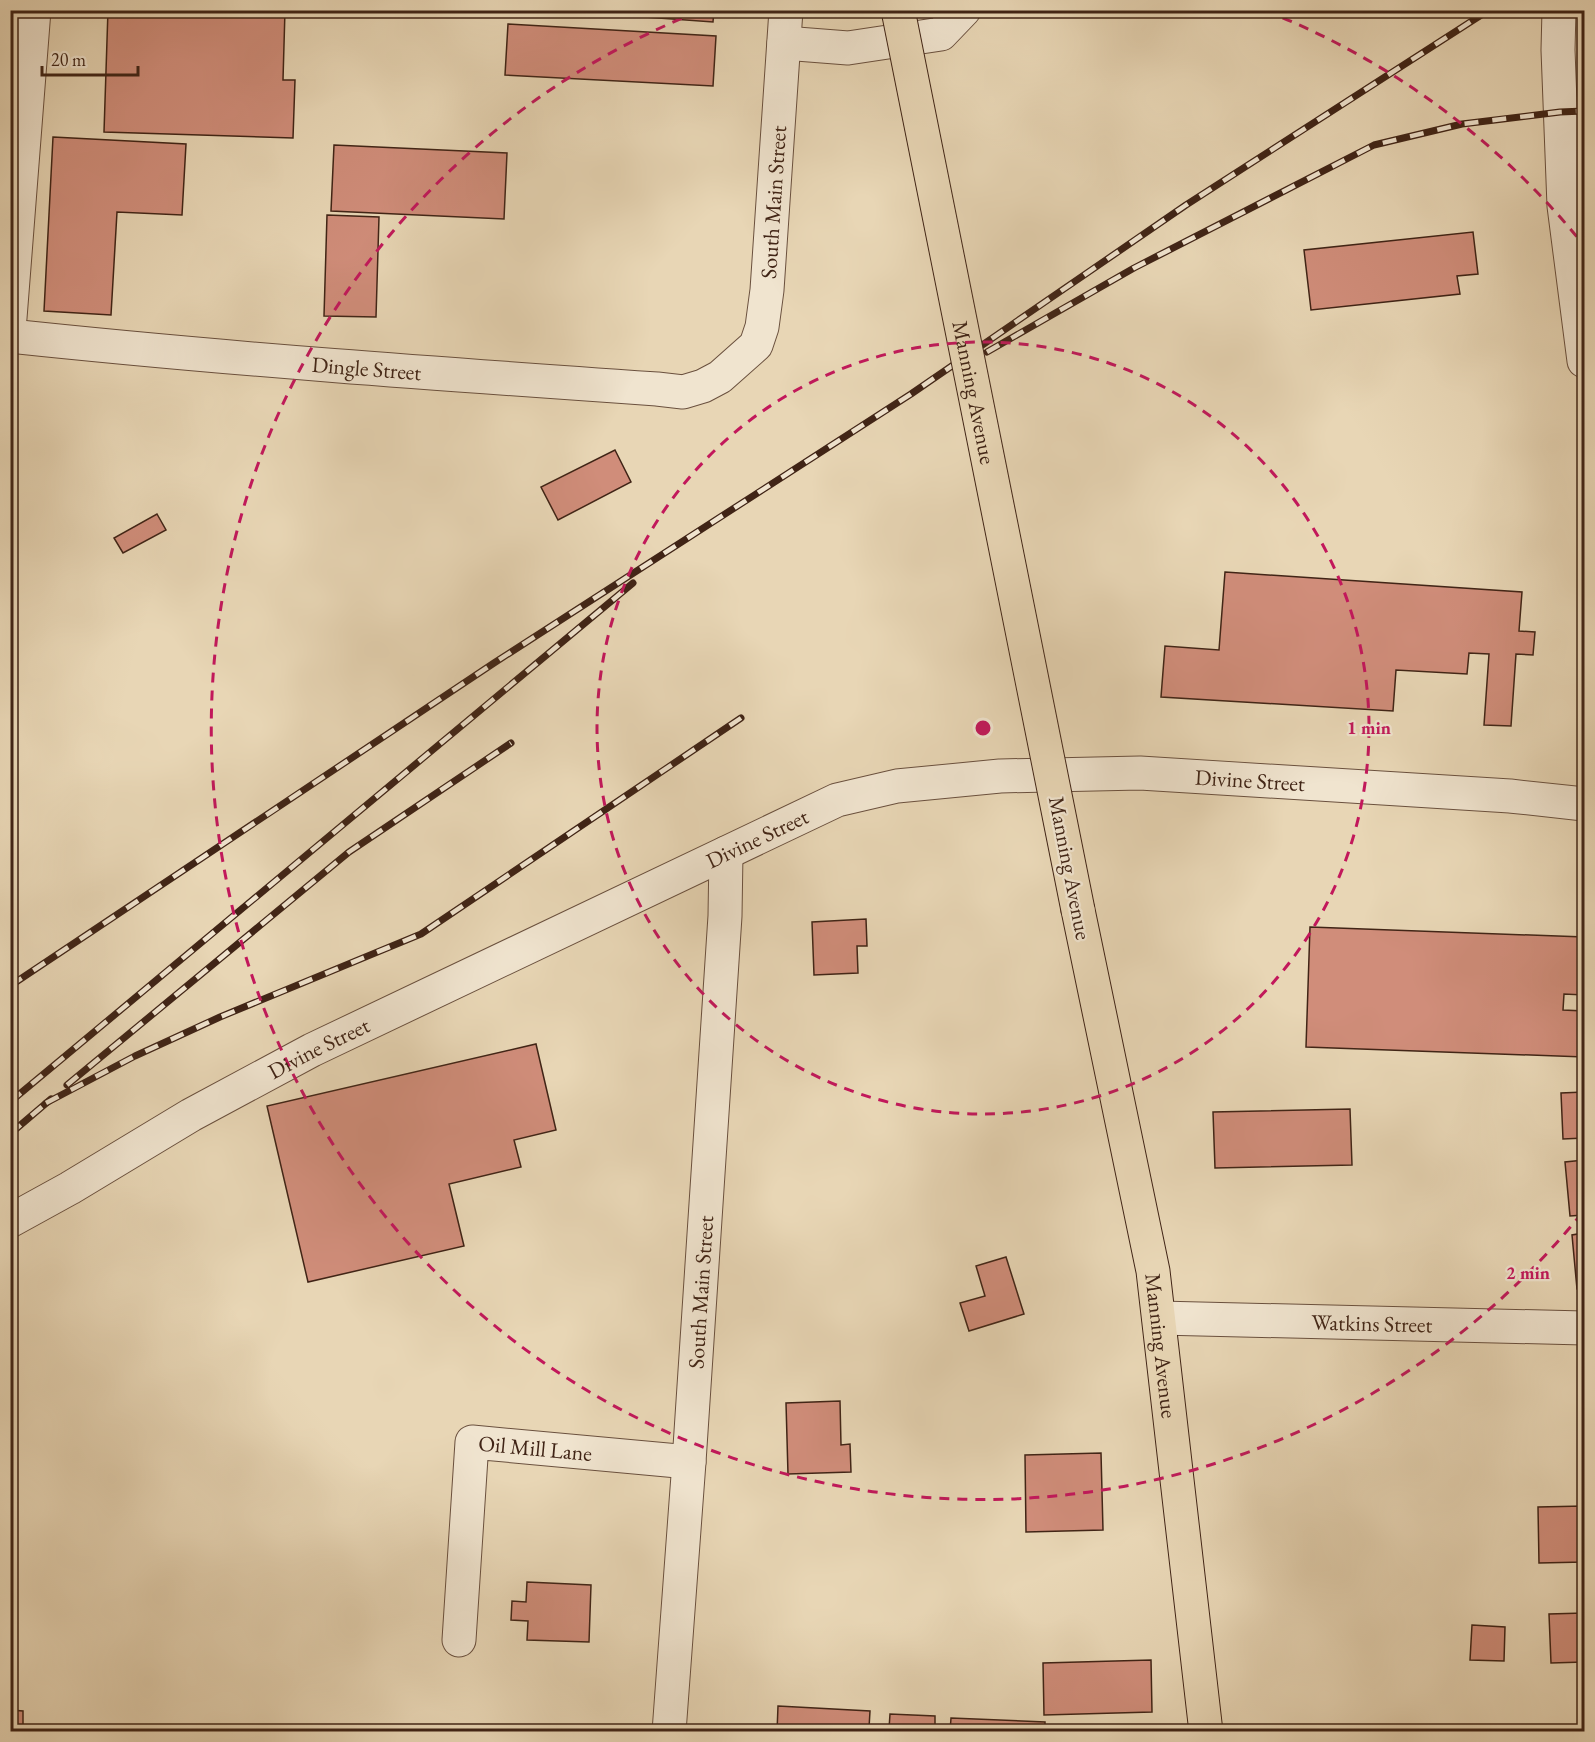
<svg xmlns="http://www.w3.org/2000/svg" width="1595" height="1742" viewBox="0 0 1595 1742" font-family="'EB Garamond',serif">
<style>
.building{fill:#d08d7a;stroke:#402416;stroke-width:1.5}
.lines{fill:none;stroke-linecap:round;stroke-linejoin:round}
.minor-casing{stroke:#6a503e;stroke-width:35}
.major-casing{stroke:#402416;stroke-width:35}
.minor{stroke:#f0e4cf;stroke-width:33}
.major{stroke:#e8d6b5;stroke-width:33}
.rail-casing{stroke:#402416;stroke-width:7}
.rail{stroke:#f0e4cf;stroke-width:4.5;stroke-dasharray:14;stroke-linecap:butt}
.major-bridge-casing{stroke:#402416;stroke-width:35;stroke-linecap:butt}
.major-bridge{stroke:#e8d6b5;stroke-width:33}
.ring{fill:none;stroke:#c2185b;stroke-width:3;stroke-dasharray:10 8}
.labels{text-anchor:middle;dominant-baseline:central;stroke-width:4.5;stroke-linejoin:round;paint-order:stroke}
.street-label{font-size:22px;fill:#402416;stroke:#f0e4cf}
.centre{fill:#c2185b;stroke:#f0e4cf;stroke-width:3}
.ring-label{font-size:18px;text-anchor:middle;font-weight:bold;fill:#c2185b;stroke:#f0e4cf;stroke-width:4.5;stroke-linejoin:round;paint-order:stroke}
</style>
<rect width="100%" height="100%" fill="#e8d6b5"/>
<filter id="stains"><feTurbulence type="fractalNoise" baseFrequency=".00333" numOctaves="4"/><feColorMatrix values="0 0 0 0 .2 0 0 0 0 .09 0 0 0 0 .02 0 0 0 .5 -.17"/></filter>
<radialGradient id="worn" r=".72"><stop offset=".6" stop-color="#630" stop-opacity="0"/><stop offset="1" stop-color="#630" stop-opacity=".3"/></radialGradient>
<g class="building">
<polygon points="108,10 285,10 283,80 295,80 293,138 104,132"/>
<polygon points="590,10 714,10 713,22 590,13"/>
<polygon points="508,24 716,36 713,86 505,75"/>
<polygon points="53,137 186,144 182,215 117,212 111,315 44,311"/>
<polygon points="334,145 507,153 504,219 331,211"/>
<polygon points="327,215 379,217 376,317 324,316"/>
<polygon points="1473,232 1478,274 1457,276 1460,294 1311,310 1304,250"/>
<polygon points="615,450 631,482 558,520 541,487"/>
<polygon points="157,514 166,530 123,553 114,538"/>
<polygon points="1225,572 1522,592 1519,631 1535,632 1533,655 1516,654 1511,726 1484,725 1489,654 1469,653 1467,674 1396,670 1393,711 1161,697 1165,646 1219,650"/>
<polygon points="866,919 867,946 857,946 858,973 814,975 812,922"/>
<polygon points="1310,927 1584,937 1584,995 1564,994 1563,1010 1584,1011 1584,1057 1306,1047"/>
<polygon points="536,1044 556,1130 514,1140 521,1167 449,1184 464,1246 308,1282 267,1106"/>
<polygon points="1584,1092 1584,1138 1563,1139 1561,1093"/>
<polygon points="1350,1109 1352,1165 1215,1168 1213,1112"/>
<polygon points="1584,1160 1584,1215 1570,1216 1565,1162"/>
<polygon points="1584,1233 1584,1288 1577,1289 1572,1235"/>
<polygon points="1006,1257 1024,1314 969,1331 960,1303 985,1296 976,1266"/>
<polygon points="840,1401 841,1445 850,1444 851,1472 788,1474 786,1403"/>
<polygon points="1101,1453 1103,1530 1026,1532 1025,1455"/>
<polygon points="1584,1506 1584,1562 1539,1563 1538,1507"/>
<polygon points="527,1582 591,1585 589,1642 527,1640 528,1621 511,1620 512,1601 526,1602"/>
<polygon points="1584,1613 1584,1662 1551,1663 1549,1614"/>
<polygon points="1472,1625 1505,1627 1504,1661 1470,1660"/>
<polygon points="1151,1660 1152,1712 1044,1715 1043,1663"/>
<polygon points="778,1706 870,1711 869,1728 889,1729 890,1714 935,1716 935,1732 777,1732"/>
<polygon points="10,1710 23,1711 23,1732 10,1732"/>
<polygon points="951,1718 1045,1722 1045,1732 950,1732"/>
</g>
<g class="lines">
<defs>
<g id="minor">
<polyline points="1559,10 1558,50 1564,206 1584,361"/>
<polyline points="784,43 848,48 941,34 964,10"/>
<polyline points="10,318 34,10"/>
<path id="s1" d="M10 336C226 359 441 374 657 389L683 392 703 386 720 377 756 345 762 327 767 290 786 10"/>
<path id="s2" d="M10 1221 70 1188 191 1115 312 1050 837 800 897 786 1000 776 1140 773 1510 796 1584 804"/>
<path id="s3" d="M1159 1318 1584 1328"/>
<path id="s4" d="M459 1640 472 1442 689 1462"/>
<path id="s5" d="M669 1732 689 1462 725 916 726 853"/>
</g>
<g id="major">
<path id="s6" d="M1078 910 1153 1271 1206 1732"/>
</g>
</defs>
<use href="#minor" class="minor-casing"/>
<use href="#major" class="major-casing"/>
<use href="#minor" class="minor"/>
<use href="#major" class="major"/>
<defs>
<g id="rail">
<polyline points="987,352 1134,268 1374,145 1462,124 1560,112 1584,111"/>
<polyline points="10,986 494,663 911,394 1186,205 1489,10"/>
<polyline points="67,1085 349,852 511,743"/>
<polyline points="10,1102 633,583"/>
<polyline points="46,1103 135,1056 220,1017 421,934 741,718"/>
<polyline points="10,1134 51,1099"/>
</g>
</defs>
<use href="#rail" class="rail-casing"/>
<use href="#rail" class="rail"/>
<defs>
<g id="major-bridge">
<path id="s7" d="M898 10 1078 910"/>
</g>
</defs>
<use href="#major-bridge" class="major-bridge-casing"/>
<use href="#major-bridge" class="major-bridge"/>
</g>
<g class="ring">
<circle cx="983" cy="728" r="386"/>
<path d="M1582 1213A771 771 0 1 1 700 11M1266 11A771 771 0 0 1 1582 243"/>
</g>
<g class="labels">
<g class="street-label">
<text stroke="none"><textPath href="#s1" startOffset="908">South Main Street</textPath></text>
<text stroke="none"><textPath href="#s1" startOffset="358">Dingle Street</textPath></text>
<text stroke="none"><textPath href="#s7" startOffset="390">Manning Avenue</textPath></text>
<text stroke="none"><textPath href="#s2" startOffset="1344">Divine Street</textPath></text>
<text stroke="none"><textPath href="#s2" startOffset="840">Divine Street</textPath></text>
<text transform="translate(1070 868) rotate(79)">Manning Avenue</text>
<text stroke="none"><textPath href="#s2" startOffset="354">Divine Street</textPath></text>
<text stroke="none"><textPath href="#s5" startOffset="441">South Main Street</textPath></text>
<text stroke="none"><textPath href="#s3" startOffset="213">Watkins Street</textPath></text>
<text stroke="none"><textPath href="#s6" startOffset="444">Manning Avenue</textPath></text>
<text stroke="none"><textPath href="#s4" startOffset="262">Oil Mill Lane</textPath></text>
</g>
</g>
<circle cx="983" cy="728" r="9" class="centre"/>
<g class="ring-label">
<text x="1369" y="734">1 min</text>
<text x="1528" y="1279">2 min</text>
</g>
<rect width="1595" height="1742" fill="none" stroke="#e8d6b5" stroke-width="36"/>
<rect x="12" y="12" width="1571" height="1718" fill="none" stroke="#402416" stroke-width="3"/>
<rect x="18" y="18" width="1559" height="1706" fill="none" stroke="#402416" stroke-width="1.5"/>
<path d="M42 66v9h96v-9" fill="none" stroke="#402416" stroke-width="3"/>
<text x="51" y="66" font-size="18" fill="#402416" stroke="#f0e4cf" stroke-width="4.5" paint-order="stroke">20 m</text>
<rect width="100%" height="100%" filter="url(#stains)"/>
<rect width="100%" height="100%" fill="url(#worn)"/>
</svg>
